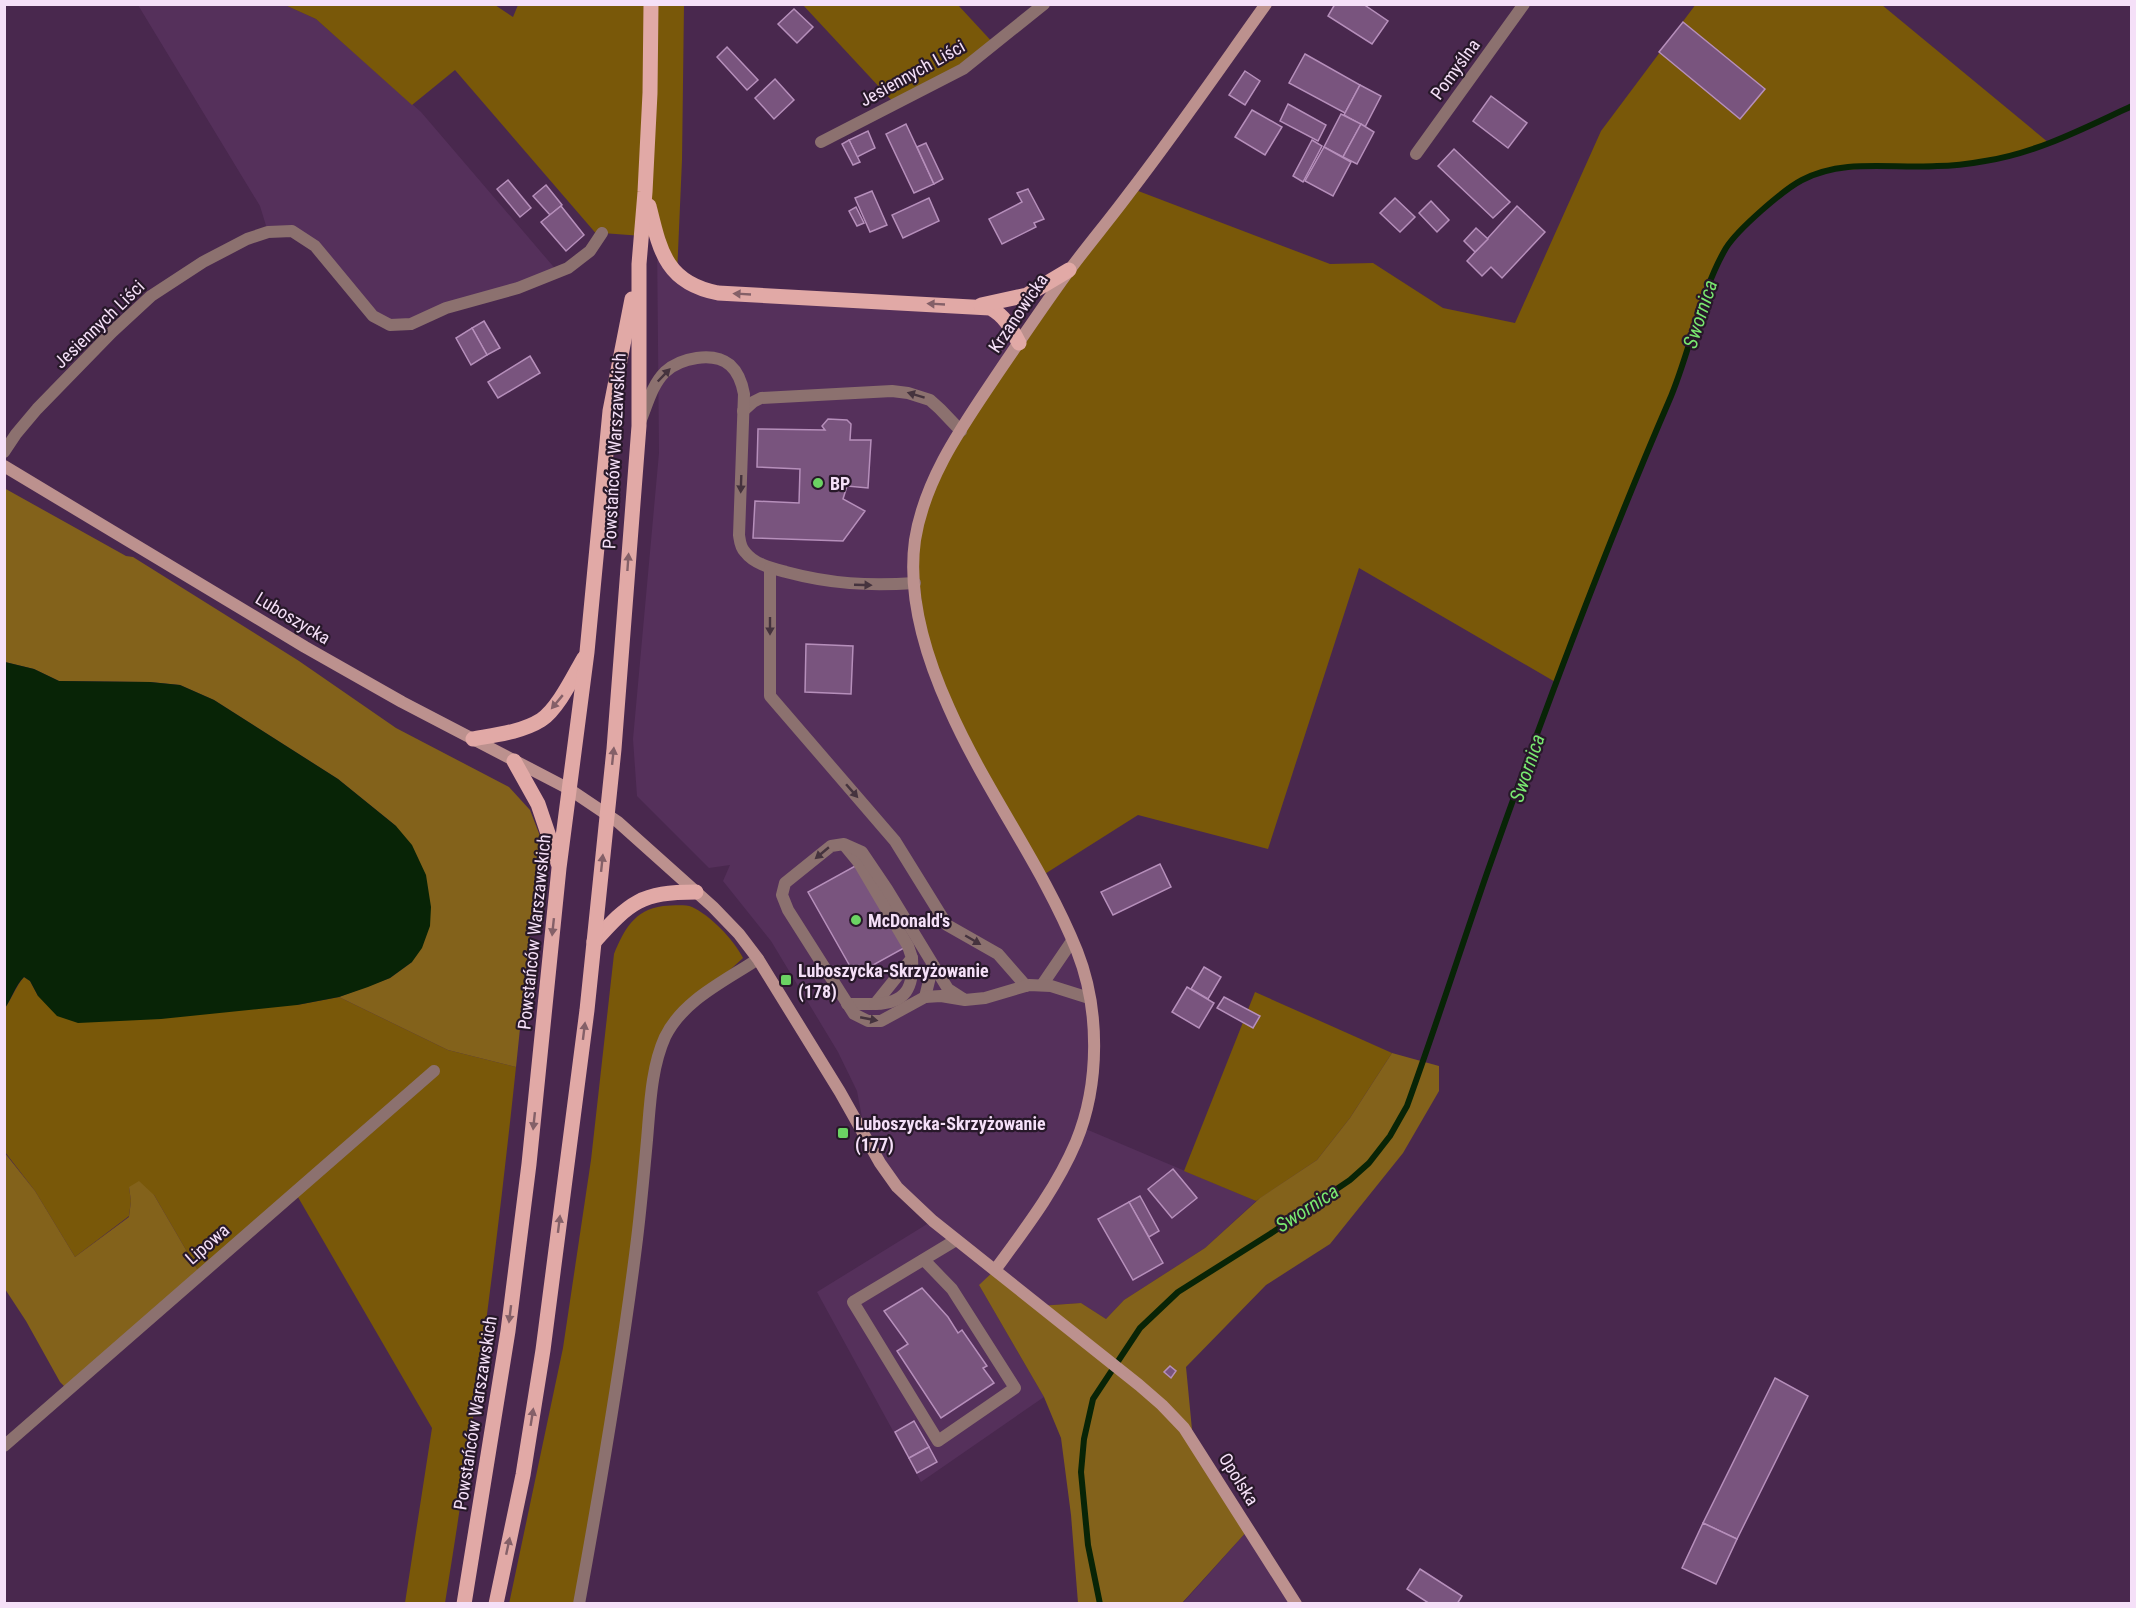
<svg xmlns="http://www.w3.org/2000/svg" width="2136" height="1608" viewBox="0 0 2136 1608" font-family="'Roboto Condensed',sans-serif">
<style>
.built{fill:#55305b}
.green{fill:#795809}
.forest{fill:#83621b}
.water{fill:#082406}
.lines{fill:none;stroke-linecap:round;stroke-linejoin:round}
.stream{stroke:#082406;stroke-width:6}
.building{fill:#79547e;stroke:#b68fbb;stroke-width:1.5}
.lane{stroke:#8c716f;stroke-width:12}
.street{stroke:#8c716f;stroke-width:12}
.secondary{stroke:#bc918e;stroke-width:12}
.primary{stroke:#e1a9a6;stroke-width:15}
.oneway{fill:#846068}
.oneway2{fill:#45333e}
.poi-dot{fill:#6bd363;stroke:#271829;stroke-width:2}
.labels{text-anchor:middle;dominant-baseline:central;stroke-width:4.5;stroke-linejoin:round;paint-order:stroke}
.street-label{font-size:18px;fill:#f5e0f8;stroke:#271829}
.poi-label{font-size:18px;font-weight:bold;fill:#f5e0f8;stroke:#271829;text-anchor:start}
.water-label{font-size:20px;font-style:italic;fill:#79e870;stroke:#271829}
</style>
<rect width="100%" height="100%" fill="#49284e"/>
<g class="built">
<polygon points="138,5 285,5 316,19 421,112 558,272 411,324 373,316 315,246 292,231 268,232 260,206"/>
<polygon points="657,237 695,287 990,308 1019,343 915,542 1078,953 1094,1039 1081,1127 1256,1201 1205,1248 1124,1300 1106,1319 1081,1303 1039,1306 979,1285 1044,1397 921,1482 817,1292 932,1221 866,1139 857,1091 838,1052 771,941 723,881 730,865 709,868 637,796 633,739 659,453"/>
<polygon points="1249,1529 1296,1604 1182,1604"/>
</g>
<g class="green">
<polygon points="1696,4 1882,5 2049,143 2029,151 1986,161 1937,166 1896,166 1820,172 1802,180 1789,189 1729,243 1714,269 1687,356 1670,400 1649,445 1557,683 1359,568 1268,849 1138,815 1040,877 982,773 927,651 915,542 945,456 1133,189 1330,264 1373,263 1443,308 1515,323 1601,131"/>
<polygon points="285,5 495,5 513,17 518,5 684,5 682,160 677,275 656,237 602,233 599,237 455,70 412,105 316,19"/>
<polygon points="803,5 958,5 995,45 895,104"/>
<path d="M663 906C671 906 684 904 692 907 710 915 734 940 743 958L699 998 665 1038 579 1603 509 1604 563 1348 591 1160 614 954C624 930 634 910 663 906Z"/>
<path d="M24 977 30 981 38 996 297 1005 339 997 448 1050 516 1067C497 1247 474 1425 445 1603H405L432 1428 295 1192 200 1274 154 1195 129 1187 131 1201 129 1216 75 1257 35 1191 5 1152V1008C12 998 16 986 24 977Z"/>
<polygon points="1255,992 1392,1053 1350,1118 1317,1160 1256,1201 1184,1171"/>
</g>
<g class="forest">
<polygon points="4,488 126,556 133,557 299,661 396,728 509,787 530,810 540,836 516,1067 448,1050 339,997 390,978 412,962 396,826 338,779 214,700 180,685 150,682 59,681 34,669 5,662"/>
<polygon points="1392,1053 1439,1066 1439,1091 1403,1153 1330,1244 1266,1285 1186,1367 1193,1440 1249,1529 1182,1603 1078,1603 1071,1515 1061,1438 1044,1397 979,1285 995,1270 1039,1306 1081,1303 1106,1319 1124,1300 1205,1248 1260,1198 1317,1160 1350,1118"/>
<polygon points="4,1152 35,1191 75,1257 129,1217 131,1201 129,1187 139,1181 154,1195 200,1274 68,1390 60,1382 26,1321 5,1289"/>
</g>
<path class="water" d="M5 662 34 669 59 681 150 682 180 685 214 700 338 779 396 826 412 845 426 875 431 907 430 926 422 948 412 962 390 978 368 987 339 997 297 1005 161 1019 78 1023 57 1016 38 996 30 981 24 977C15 986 12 998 5 1008Z"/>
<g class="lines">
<path class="stream" d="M1100 1604 1088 1545 1081 1472 1084 1439 1093 1399 1140 1328 1178 1292 1270 1234 1350 1180 1369 1163 1390 1136 1407 1106C1435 1029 1460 951 1487 873 1543 714 1602 556 1669 401 1690 353 1700 292 1726 248 1738 229 1783 190 1802 180 1844 158 1892 169 1937 166 1953 166 1969 164 1985 161 2037 153 2084 128 2132 106"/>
</g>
<g class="building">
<polygon points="1335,4 1363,4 1388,21 1372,44 1328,16"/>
<polygon points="794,9 813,27 797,43 778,24"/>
<polygon points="1683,22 1765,89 1740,119 1659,52"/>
<polygon points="727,47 758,80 747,90 717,57"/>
<polygon points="1305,54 1360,85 1345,113 1289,83"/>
<polygon points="1245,71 1260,81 1245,105 1229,95"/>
<polygon points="775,79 794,100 774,119 755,98"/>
<polygon points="1360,85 1381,96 1365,127 1344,115"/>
<polygon points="1491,96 1527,123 1508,148 1473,121"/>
<polygon points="1288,104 1326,125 1318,141 1280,121"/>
<polygon points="1252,110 1282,127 1265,155 1235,137"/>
<polygon points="1341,114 1361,124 1343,157 1324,147"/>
<polygon points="906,124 934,184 914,193 886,134"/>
<polygon points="1361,124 1374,132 1357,164 1343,157"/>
<polygon points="868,131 875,148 857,157 849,140"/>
<polygon points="849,140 860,162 853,165 842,144"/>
<polygon points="1312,140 1322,146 1303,182 1293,176"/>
<polygon points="926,143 943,179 934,184 917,147"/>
<polygon points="1324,147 1351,162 1333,196 1305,181"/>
<polygon points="1454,149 1510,202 1493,218 1438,166"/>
<polygon points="508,180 531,208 520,217 497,189"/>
<polygon points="546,185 562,205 550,215 533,196"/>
<polygon points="1028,189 1044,219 1034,223 1036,227 1002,244 989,219 1022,202 1017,193"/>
<polygon points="872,191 887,225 870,232 855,198"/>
<polygon points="929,198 939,221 903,238 892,215"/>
<polygon points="1395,198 1415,217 1400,232 1380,213"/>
<polygon points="1431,201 1449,220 1437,232 1419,213"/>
<polygon points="561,206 584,235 566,251 541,222"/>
<polygon points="1517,206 1545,232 1502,278 1491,267 1482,276 1467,261"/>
<polygon points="856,207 864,223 857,226 849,211"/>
<polygon points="1476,228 1488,239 1475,252 1464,241"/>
<polygon points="484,321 500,348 487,355 472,328"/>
<polygon points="472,328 487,355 471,365 456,338"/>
<polygon points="530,356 540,373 498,398 488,382"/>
<polygon points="828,419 847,420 851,424 850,440 871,440 868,488 847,486 843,499 865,511 843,541 753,538 755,501 799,503 800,469 757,467 758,429 825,430 822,426"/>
<polygon points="806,644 853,646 851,694 805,692"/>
<polygon points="1160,864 1171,887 1113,915 1101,892"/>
<polygon points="857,865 904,948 855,975 808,892"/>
<polygon points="1204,967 1221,977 1208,999 1191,989"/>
<polygon points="1187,987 1214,1003 1199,1028 1172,1012"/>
<polygon points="1224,997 1260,1016 1253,1028 1217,1008"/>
<polygon points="1173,1169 1197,1198 1172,1218 1148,1189"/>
<polygon points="1140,1196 1159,1231 1149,1237 1129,1202"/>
<polygon points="1129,1202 1163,1263 1133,1280 1098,1219"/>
<polygon points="922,1288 948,1317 958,1333 962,1330 987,1366 983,1368 994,1383 941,1418 897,1351 908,1344 884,1311"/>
<polygon points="1170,1366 1176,1371 1171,1378 1164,1372"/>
<polygon points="1775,1378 1808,1396 1737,1539 1703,1523"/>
<polygon points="914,1421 929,1447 909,1458 895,1432"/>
<polygon points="929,1447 937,1462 917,1473 909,1458"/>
<polygon points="1703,1523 1737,1539 1716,1584 1682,1568"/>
<polygon points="1420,1569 1462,1596 1457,1604 1430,1604 1407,1589"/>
</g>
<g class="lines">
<g class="lane">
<polyline points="743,411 753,402 761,398 892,391 908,393 930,400 940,409 961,431"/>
<path d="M640 422C647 406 651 386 665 372 680 358 713 351 730 365 739 373 742 383 744 394L739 535C740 541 740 547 745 552 754 564 771 568 786 572 831 584 868 586 915 583"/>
<polyline points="770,568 770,696 895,841 947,925 998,954 1026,986"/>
<polyline points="845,846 859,863 908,946 912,958 875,1004 847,1004"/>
<polyline points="1042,985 1072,941"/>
<polyline points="925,997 933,965"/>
<polyline points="965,1000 948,989 887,889 862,852 844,844 831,846 785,883 782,895 788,910 854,1014 868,1021 881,1021 925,997 941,996 965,1000 985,998 1029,985 1051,986 1089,998"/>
<path d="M875 1004C906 1003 914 988 912 958"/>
<polyline points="924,1260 952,1289 1015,1388 938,1441 853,1302 956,1240"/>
<path d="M579 1604C601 1483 622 1361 637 1239 641 1206 644 1173 647 1140 650 1106 651 1068 665 1037 683 1000 725 981 758 959"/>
</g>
<g class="street">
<polyline points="821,142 963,69 1044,4"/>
<polyline points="1416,154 1524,4"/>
<polyline points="4,452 16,434 37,409 112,332 151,296 203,262 247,239 268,232 292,231 315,246 373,316 390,325 411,324 446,308 518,288 568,268 590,251 602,233"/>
<polyline points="4,1446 434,1071"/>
</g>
<g class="secondary">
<polyline points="4,466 305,647 402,702 569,789 618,822 713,907 739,934 758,959 840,1092 880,1163 897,1187 933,1221 1139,1385 1162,1405 1184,1428 1296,1604"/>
<path d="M995 1270C1025 1229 1056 1189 1076 1142 1100 1084 1100 1009 1077 951 1043 866 986 792 949 708 926 657 907 597 915 540 925 477 964 424 998 373 1021 339 1044 305 1068 272 1088 245 1110 219 1130 192 1177 131 1221 67 1266 4"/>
</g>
<g class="primary">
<path d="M649 206C660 251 666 283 718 293L990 308C1005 316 1011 328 1019 343"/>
<polyline points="981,305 1027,295 1069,270"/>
<path d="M473 739C495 735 522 732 541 720 558 709 574 675 584 658"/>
<polyline points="514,761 538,804 558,863"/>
<path d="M594 942C630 902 641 892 696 892"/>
<polyline points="464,1604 508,1331 529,1164 559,868 587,652 610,411 632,299"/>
<polyline points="496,1604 523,1475 543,1350 587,1010 614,749 639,426 639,264 645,192 650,93 651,4"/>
</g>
</g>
<defs><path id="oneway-solid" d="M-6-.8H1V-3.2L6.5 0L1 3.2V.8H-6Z" transform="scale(1.5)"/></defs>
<g class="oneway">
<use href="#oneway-solid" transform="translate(742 294) rotate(-177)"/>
<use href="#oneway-solid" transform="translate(936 304) rotate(-177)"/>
<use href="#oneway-solid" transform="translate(628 562) rotate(-86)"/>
<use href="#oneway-solid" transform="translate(557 702) rotate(130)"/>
<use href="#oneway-solid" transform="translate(613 756) rotate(-84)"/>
<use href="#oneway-solid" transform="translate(602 863) rotate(-84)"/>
<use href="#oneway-solid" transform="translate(553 927) rotate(96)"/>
<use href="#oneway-solid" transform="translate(584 1031) rotate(-83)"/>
<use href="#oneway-solid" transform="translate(534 1121) rotate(96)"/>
<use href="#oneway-solid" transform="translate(559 1224) rotate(-83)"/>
<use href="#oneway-solid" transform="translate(510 1314) rotate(97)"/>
<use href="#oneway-solid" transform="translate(532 1417) rotate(-81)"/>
<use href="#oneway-solid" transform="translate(508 1546) rotate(-78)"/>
</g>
<g class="oneway2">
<use href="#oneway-solid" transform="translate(664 375) rotate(-46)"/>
<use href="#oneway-solid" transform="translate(916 395) rotate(-163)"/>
<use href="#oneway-solid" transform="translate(741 484) rotate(92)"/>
<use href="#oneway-solid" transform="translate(863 585) rotate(2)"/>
<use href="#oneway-solid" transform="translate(770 626) rotate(90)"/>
<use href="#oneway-solid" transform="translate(852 791) rotate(49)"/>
<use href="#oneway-solid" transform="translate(822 853) rotate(140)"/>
<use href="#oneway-solid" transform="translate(973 940) rotate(30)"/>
<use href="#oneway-solid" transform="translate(869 1019) rotate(11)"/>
</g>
<g class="poi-dot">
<circle cx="818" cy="483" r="6"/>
<circle cx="856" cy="920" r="6"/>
<rect x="780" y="974" width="12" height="12" rx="3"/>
<rect x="837" y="1127" width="12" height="12" rx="3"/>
</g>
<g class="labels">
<g class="street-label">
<text transform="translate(1455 69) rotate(-54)">Pomyślna</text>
<text transform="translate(912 73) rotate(-29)">Jesiennych Liści</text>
<text transform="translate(1018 313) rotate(-56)">Krzanowicka</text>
<text transform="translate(99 324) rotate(-44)">Jesiennych Liści</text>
<text transform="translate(614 451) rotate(-87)">Powstańców Warszawskich</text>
<text transform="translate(293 618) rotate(31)">Luboszycka</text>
<text transform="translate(534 932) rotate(-84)">Powstańców Warszawskich</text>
<text transform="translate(207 1244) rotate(-41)">Lipowa</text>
<text transform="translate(475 1413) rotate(-81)">Powstańców Warszawskich</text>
<text transform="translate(1239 1479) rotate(58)">Opolska</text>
</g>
<g class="poi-label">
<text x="830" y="483">BP</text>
<text x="868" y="920">McDonald's</text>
<text x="798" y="970">Luboszycka-Skrzyżowanie<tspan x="798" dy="21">(178)</tspan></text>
<text x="855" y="1123">Luboszycka-Skrzyżowanie<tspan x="855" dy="21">(177)</tspan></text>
</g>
<g class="water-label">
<text transform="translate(1700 314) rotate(-72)">Swornica</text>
<text transform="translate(1527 768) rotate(-71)">Swornica</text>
<text transform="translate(1307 1208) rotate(-33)">Swornica</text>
</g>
</g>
<rect width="2136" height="1608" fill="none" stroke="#f5e0f8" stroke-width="12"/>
</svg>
